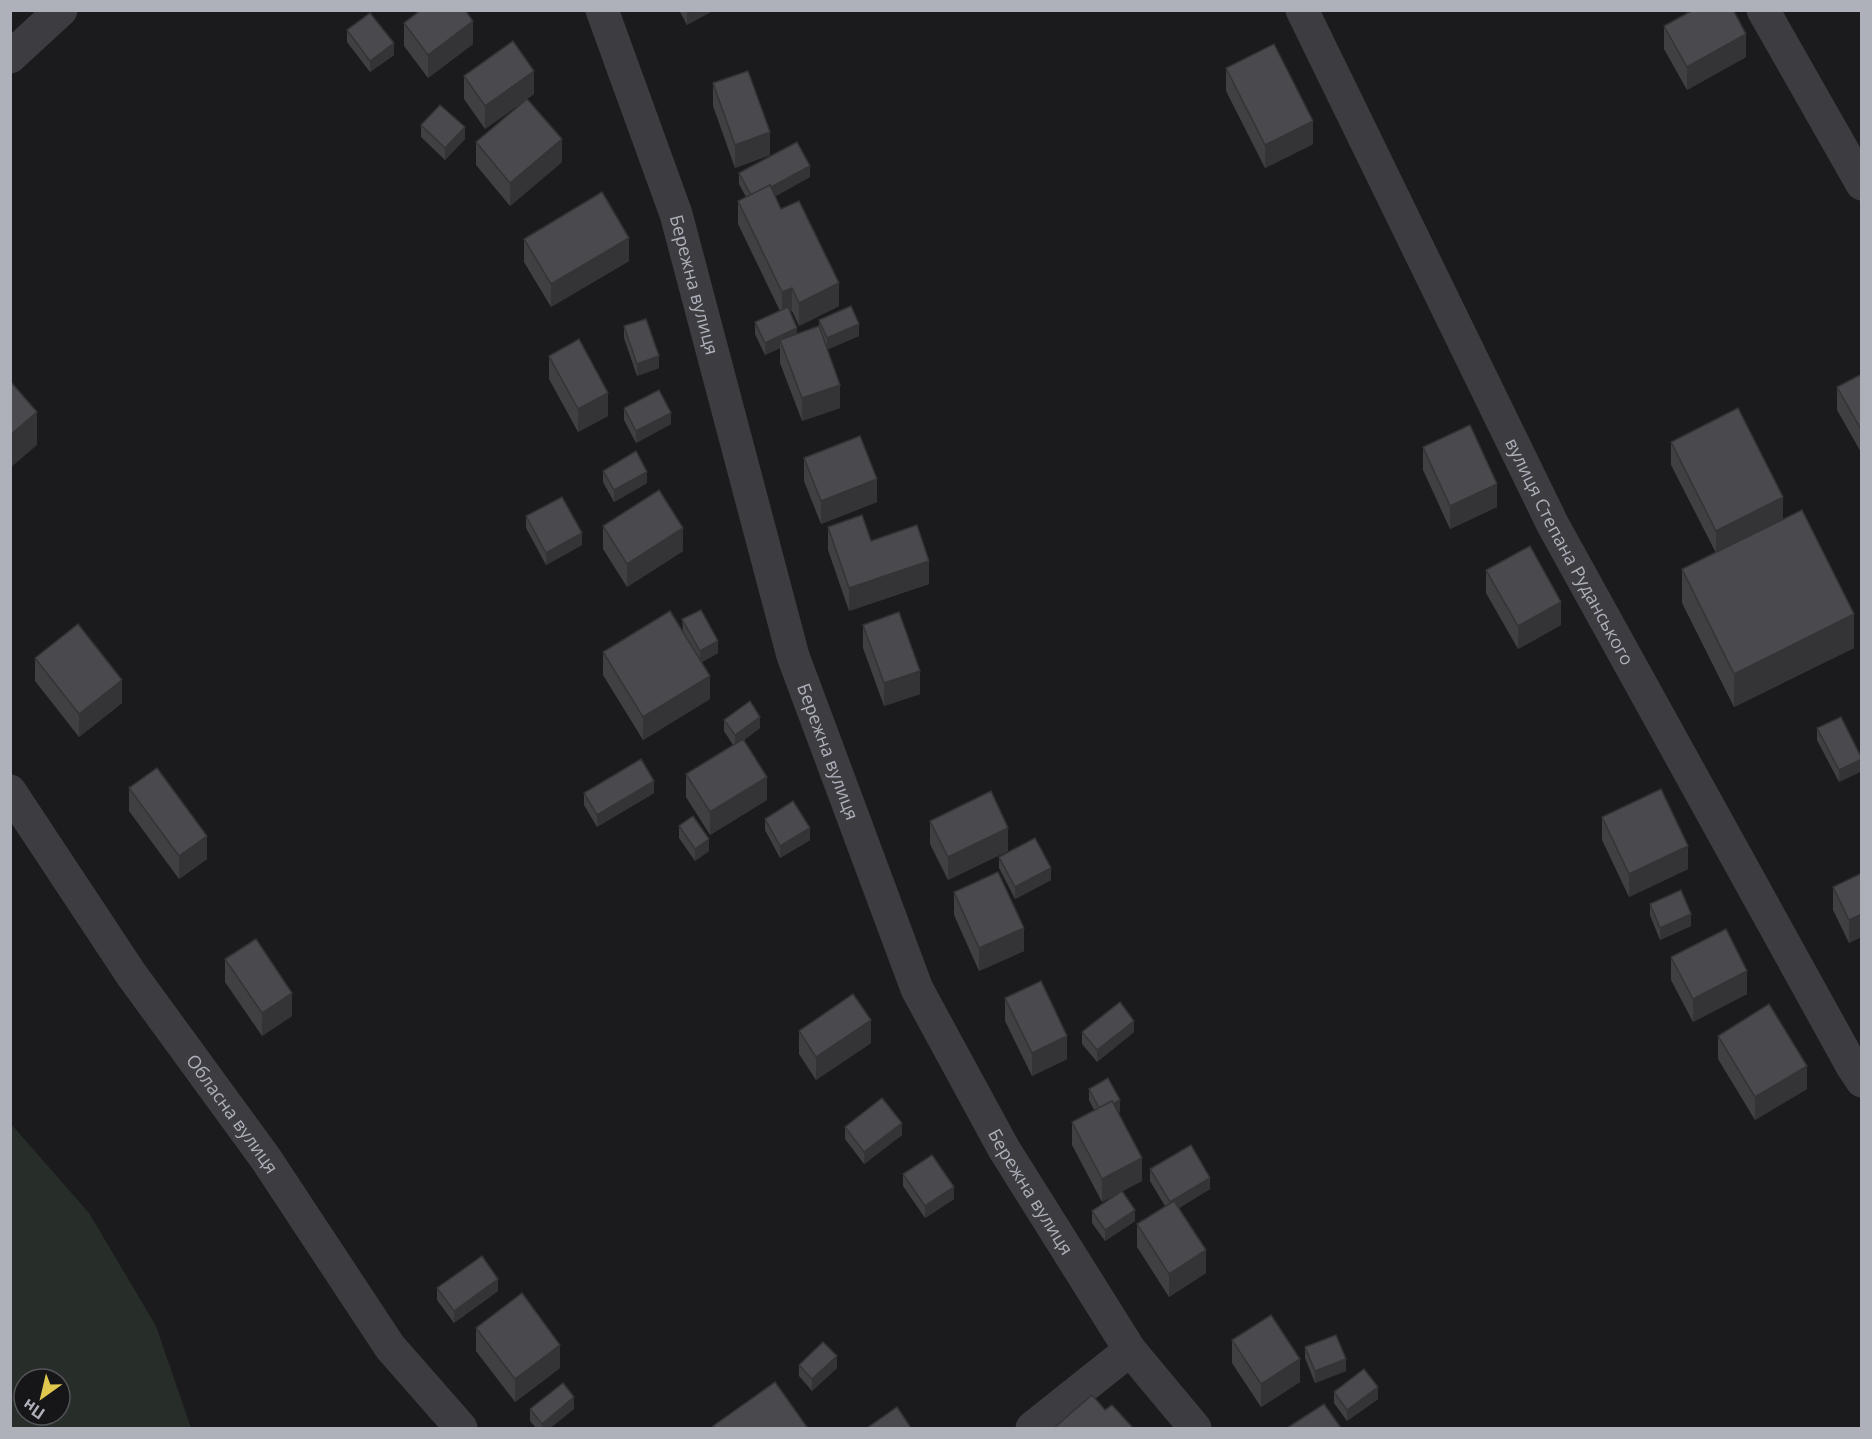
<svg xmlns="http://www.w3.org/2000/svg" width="1872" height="1439" viewBox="0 0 1872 1439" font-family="'Open Sans',sans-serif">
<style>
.green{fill:#272e29;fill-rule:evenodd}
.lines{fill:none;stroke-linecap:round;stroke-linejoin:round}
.minor{stroke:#3c3c41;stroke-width:33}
.wall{fill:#404043}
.shaded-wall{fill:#343437}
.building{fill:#4a4a4e;stroke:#343437;stroke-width:1.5}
.labels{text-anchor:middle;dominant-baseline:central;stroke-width:6;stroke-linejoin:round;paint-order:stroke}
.street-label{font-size:18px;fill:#aeb0ba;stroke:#161517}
</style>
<rect width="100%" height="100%" fill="#1b1a1c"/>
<path class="green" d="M11 1124 89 1213 156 1326 191 1428H11ZM24 1379H60V1415H24Z"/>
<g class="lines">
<g class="minor">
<path id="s1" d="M602 10 676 214 793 656 917 989 1004 1149 1130 1350 1195 1428"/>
<path id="s2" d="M1302 10 1553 525 1852 1066 1862 1081"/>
<polyline points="1763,10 1862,184"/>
<polyline points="10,57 61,10"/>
<path id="s3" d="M10 791 131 974 266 1159 390 1347 461 1428"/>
<polyline points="1032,1428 1130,1350"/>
</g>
</g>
<g class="wall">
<polygon points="679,10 714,10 687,25"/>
<polygon points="404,23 473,44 428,78 404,46"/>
<polygon points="1664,26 1746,57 1687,90 1664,49"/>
<polygon points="347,30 394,55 370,72 347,42"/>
<polygon points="1226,68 1313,144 1265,168 1226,91"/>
<polygon points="464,76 534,94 485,129 464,99"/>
<polygon points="713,83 770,155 735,168 713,106"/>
<polygon points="421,125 465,139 445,160 421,137"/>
<polygon points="476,142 562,162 510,206 476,165"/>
<polygon points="739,173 810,177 775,196 781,209 839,306 799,326 792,311 790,312 797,334 819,326 819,320 859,336 827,349 840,408 802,421 780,363 780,348 765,355 755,334 755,322 780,311 738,224 738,201 746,197 739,184"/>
<polygon points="524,239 629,261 551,307 524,262"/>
<polygon points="624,326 659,368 637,376 624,338"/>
<polygon points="549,356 608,416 578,432 549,379"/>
<polygon points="1862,374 1862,454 1837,410 1837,387"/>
<polygon points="624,408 671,424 636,443 624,420"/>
<polygon points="1671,442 1783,519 1854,648 1734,707 1682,603 1682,569 1716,553 1671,465"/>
<polygon points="1423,447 1497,507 1450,529 1423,470"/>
<polygon points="804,458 877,502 821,524 804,481"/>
<polygon points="603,471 647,483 614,502 603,482"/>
<polygon points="526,516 582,545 546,565 526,528"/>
<polygon points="603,526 683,551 627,587 603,549"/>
<polygon points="828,527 871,541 929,584 849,611 828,550"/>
<polygon points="1486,570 1561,625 1518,649 1486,593"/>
<polygon points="682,619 718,653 702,662 710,699 643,740 603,675 603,652 683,631"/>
<polygon points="863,625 920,694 884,706 863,648"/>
<polygon points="35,658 122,703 79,737 35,681"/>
<polygon points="724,720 760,728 744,740 767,800 710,835 686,797 686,774 733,745 724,731"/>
<polygon points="1817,728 1862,758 1862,771 1839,782 1817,740"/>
<polygon points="129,788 207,859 179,879 129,811"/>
<polygon points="584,793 654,793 597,827 584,805"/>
<polygon points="1602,817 1688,869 1629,897 1602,840"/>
<polygon points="765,819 810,840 780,858 765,830"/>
<polygon points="930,821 1008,851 948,880 930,844"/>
<polygon points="679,826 709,851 695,861 679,838"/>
<polygon points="999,857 1051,880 1015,899 999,868"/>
<polygon points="1862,873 1849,943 1833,910 1833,887"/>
<polygon points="954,892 1024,951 979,971 954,915"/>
<polygon points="1650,904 1691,926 1660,940 1650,915"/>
<polygon points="1671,957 1747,994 1693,1022 1671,980"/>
<polygon points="225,959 292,1016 262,1036 225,982"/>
<polygon points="1005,998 1067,1059 1032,1076 1005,1021"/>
<polygon points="799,1031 871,1043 816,1080 799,1054"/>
<polygon points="1082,1032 1134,1032 1097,1062 1082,1044"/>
<polygon points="1718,1036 1807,1089 1755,1120 1718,1059"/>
<polygon points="1089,1089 1120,1112 1118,1113 1142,1181 1122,1191 1135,1221 1105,1241 1092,1223 1092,1211 1118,1193 1102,1202 1072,1145 1072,1122 1094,1110 1089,1100"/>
<polygon points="845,1127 902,1135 864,1164 845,1139"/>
<polygon points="1150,1169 1210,1189 1179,1208 1206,1273 1169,1297 1137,1247 1137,1224 1165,1206 1150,1181"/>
<polygon points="903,1174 954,1199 925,1218 903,1186"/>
<polygon points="437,1288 498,1291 454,1323 437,1300"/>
<polygon points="476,1328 560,1368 515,1402 476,1351"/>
<polygon points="1232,1340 1300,1382 1261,1407 1232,1363"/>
<polygon points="1305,1347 1346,1371 1315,1383 1305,1358"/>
<polygon points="799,1365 837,1368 812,1391 799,1376"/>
<polygon points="1334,1392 1378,1399 1347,1421 1334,1403"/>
<polygon points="530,1409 574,1409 550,1428 536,1428 530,1421"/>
</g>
<g class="shaded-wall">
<polygon points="687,10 714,10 687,25"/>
<polygon points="473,21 473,44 428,78 428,55"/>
<polygon points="1746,34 1746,57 1687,90 1687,67"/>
<polygon points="394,43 394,55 370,72 370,61"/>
<polygon points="534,71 534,94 485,129 485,106"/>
<polygon points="1313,121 1313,144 1265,168 1265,145"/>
<polygon points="465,127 465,139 445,160 445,148"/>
<polygon points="770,132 770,155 735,168 735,145"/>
<polygon points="562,139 562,162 510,206 510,183"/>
<polygon points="810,166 810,177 753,209 753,197"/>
<polygon points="629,238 629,261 551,307 551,284"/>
<polygon points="839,283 839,306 799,326 799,303"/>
<polygon points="792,288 792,311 782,315 782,292"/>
<polygon points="859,324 859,336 827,350 827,338"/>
<polygon points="797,328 797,340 780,340 780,348 765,355 765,343"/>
<polygon points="659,356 659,368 637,376 637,364"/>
<polygon points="840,385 840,408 802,421 802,398"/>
<polygon points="608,393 608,416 578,432 578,409"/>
<polygon points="37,412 37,445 10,468 10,435"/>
<polygon points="671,413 671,424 636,443 636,431"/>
<polygon points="647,472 647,483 614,502 614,490"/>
<polygon points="877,479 877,502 821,524 821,501"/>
<polygon points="1497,484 1497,507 1450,529 1450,506"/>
<polygon points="1783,497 1783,520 1716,554 1716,531"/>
<polygon points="683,528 683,551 627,587 627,564"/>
<polygon points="582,533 582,545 546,565 546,553"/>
<polygon points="929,561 929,584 849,611 849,588"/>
<polygon points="1561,602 1561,625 1518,649 1518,626"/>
<polygon points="1854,614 1854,648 1734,707 1734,674"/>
<polygon points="718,641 718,653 700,663 700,651"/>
<polygon points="920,671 920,694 884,706 884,683"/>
<polygon points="710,676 710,699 643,740 643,717"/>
<polygon points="122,680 122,703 79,737 79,714"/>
<polygon points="760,717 760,728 735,747 735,735"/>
<polygon points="1862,759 1862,771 1839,782 1839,770"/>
<polygon points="767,777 767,800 710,835 710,812"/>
<polygon points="654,781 654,793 597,827 597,815"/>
<polygon points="810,828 810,840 780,858 780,846"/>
<polygon points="1008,828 1008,851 948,880 948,857"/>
<polygon points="207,836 207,859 179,879 179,856"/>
<polygon points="709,839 709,851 695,861 695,849"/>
<polygon points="1688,846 1688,869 1629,897 1629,874"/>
<polygon points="1051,868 1051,880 1015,899 1015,887"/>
<polygon points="1691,914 1691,926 1660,940 1660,928"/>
<polygon points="1862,914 1862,937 1849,943 1849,920"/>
<polygon points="1024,928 1024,951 979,971 979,948"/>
<polygon points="1747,971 1747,994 1693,1022 1693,999"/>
<polygon points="292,993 292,1016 262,1036 262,1013"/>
<polygon points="871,1020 871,1043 816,1080 816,1057"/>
<polygon points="1134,1021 1134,1032 1097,1062 1097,1050"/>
<polygon points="1067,1036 1067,1059 1032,1076 1032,1053"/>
<polygon points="1807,1066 1807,1089 1755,1120 1755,1097"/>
<polygon points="1120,1100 1120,1112 1101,1122 1101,1111"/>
<polygon points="902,1123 902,1135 864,1164 864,1152"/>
<polygon points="1142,1158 1142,1181 1102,1202 1102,1179"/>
<polygon points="1210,1178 1210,1189 1170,1213 1170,1202"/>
<polygon points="954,1187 954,1199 925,1218 925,1206"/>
<polygon points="1135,1210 1135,1221 1105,1241 1105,1230"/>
<polygon points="1206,1250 1206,1273 1169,1297 1169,1274"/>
<polygon points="498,1279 498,1291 454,1323 454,1311"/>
<polygon points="560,1345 560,1368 515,1402 515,1379"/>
<polygon points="837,1356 837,1368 812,1391 812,1379"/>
<polygon points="1300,1359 1300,1382 1261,1407 1261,1384"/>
<polygon points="1346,1359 1346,1371 1315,1383 1315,1371"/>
<polygon points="1378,1387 1378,1399 1347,1421 1347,1410"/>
<polygon points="574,1397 574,1409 550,1428 542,1428 542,1424"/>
</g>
<g class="building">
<polygon points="421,10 465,10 473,21 428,55 404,23"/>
<polygon points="1693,10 1733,10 1746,34 1687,67 1664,26"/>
<polygon points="370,13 394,43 370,61 347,30"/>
<polygon points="513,41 534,71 485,106 464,76"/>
<polygon points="1274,44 1313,121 1265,145 1226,68"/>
<polygon points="748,71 770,132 735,145 713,83"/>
<polygon points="527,99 562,139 510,183 476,142"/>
<polygon points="440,105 465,127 445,148 421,125"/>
<polygon points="797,142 810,166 771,187 770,185 751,195 739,173"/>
<polygon points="770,185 781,209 799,201 839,283 799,303 792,288 782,292 738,201"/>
<polygon points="602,192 629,238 551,284 524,239"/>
<polygon points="851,306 859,324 827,338 819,320"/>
<polygon points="788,307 797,328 765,343 755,322"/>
<polygon points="646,319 659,356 637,364 624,326"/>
<polygon points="819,326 840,385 802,398 780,340"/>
<polygon points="579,339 608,393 578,409 549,356"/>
<polygon points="1862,374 1862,431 1837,387"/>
<polygon points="10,381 37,412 10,435"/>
<polygon points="659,390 671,413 636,431 624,408"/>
<polygon points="1738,408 1783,497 1716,531 1671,442"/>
<polygon points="1470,425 1497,484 1450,506 1423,447"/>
<polygon points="860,436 877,479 821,501 804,458"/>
<polygon points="636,451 647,472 614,490 603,471"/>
<polygon points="659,490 683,528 627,564 603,526"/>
<polygon points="562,497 582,533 546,553 526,516"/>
<polygon points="1802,510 1854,614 1734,674 1682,569"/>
<polygon points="862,515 871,541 917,525 929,561 849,588 828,527"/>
<polygon points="1530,546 1561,602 1518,626 1486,570"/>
<polygon points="701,610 718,641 700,651 682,619"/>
<polygon points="670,611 710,676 643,717 603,652"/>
<polygon points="899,612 920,671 884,683 863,625"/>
<polygon points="78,624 122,680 79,714 35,658"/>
<polygon points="750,701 760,717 735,735 724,720"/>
<polygon points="1841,717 1862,759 1839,770 1817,728"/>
<polygon points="743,739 767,777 710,812 686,774"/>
<polygon points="641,759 654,781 597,815 584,793"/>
<polygon points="157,768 207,836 179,856 129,788"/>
<polygon points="1661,789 1688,846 1629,874 1602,817"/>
<polygon points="991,791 1008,828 948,857 930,821"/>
<polygon points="793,801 810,828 780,846 765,819"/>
<polygon points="693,816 709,839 695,849 679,826"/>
<polygon points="1035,838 1051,868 1015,887 999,857"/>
<polygon points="998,872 1024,928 979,948 954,892"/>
<polygon points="1862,873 1862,914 1849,920 1833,887"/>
<polygon points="1681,890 1691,914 1660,928 1650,904"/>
<polygon points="1726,929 1747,971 1693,999 1671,957"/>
<polygon points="256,939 292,993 262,1013 225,959"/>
<polygon points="1041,981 1067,1036 1032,1053 1005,998"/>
<polygon points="853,994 871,1020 816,1057 799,1031"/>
<polygon points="1120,1002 1134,1021 1097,1050 1082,1032"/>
<polygon points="1769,1004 1807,1066 1755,1097 1718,1036"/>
<polygon points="1108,1078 1120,1100 1113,1104 1112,1101 1099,1108 1089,1089"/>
<polygon points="882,1098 902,1123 864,1152 845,1127"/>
<polygon points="1112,1101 1142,1158 1102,1179 1072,1122"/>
<polygon points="1191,1145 1210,1178 1170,1202 1150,1169"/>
<polygon points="932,1155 954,1187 925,1206 903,1174"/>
<polygon points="1122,1191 1135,1210 1105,1230 1092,1211"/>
<polygon points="1174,1201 1206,1250 1169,1274 1137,1224"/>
<polygon points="482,1256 498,1279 454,1311 437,1288"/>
<polygon points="522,1293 560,1345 515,1379 476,1328"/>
<polygon points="1271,1315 1300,1359 1261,1384 1232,1340"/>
<polygon points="1336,1335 1346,1359 1315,1371 1305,1347"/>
<polygon points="823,1342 837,1356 812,1379 799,1365"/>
<polygon points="1364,1369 1378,1387 1347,1410 1334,1392"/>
<polygon points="775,1382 807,1427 804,1428 715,1428 713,1426"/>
<polygon points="563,1383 574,1397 542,1424 530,1409"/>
<polygon points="1092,1395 1105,1410 1112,1405 1133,1428 1054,1428"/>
<polygon points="1324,1404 1341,1428 1287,1428"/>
<polygon points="897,1407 911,1428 867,1428"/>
</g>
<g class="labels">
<g class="street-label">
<text stroke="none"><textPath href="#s1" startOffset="290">Бережна вулиця</textPath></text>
<text stroke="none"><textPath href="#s2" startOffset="604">вулиця Степана Руданського</textPath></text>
<text stroke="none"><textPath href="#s1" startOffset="776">Бережна вулиця</textPath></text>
<text stroke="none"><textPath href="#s3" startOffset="392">Обласна вулиця</textPath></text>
<text stroke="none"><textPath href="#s1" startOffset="1262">Бережна вулиця</textPath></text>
</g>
</g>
<rect width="1872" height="1439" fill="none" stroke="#aeb0ba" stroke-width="24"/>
<g transform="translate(42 1397) rotate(214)"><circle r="28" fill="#161517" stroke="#535358" stroke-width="1.5"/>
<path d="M0-4.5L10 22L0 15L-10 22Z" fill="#e0c84f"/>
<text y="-9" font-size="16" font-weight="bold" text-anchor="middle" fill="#aeb0ba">Пн</text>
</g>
</svg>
